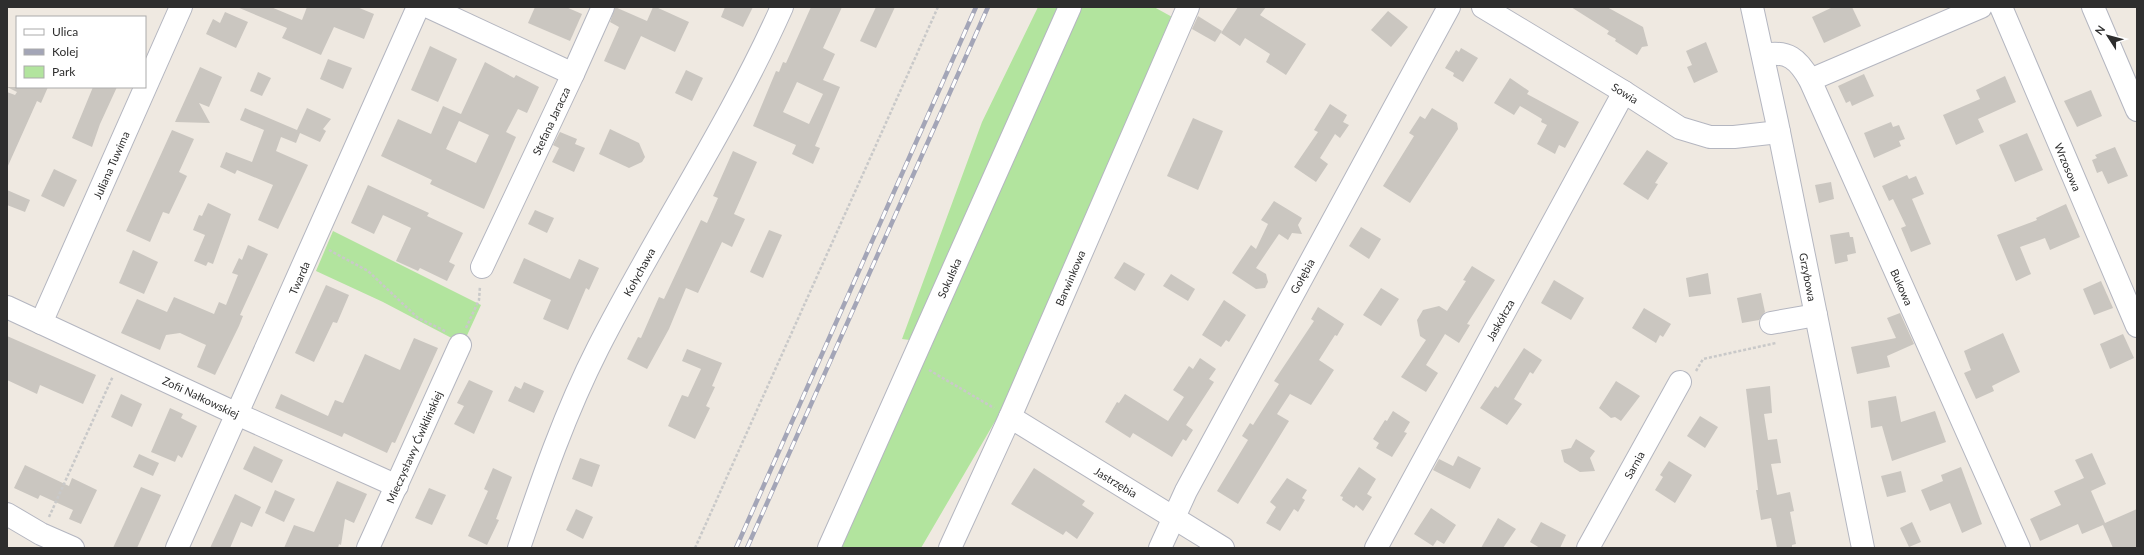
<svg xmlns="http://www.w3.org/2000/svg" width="2144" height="555" viewBox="0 0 2144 555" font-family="Lato,sans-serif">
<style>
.green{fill:#b2e49e}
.building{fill:#cac6c0;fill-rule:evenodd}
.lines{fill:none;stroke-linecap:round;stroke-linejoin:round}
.minor-casing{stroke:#b4b6c0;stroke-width:24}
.path{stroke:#c9c9c9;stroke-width:2.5;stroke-dasharray:3 2;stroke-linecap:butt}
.minor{stroke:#fff;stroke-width:22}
.rail-casing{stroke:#a3a5b7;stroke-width:4.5}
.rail{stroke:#fff;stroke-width:3;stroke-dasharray:9;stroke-linecap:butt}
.labels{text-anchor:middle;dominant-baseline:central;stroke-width:3;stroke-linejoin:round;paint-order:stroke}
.street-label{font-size:11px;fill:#2e2e2e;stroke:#fff}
</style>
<rect width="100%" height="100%" fill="#efe9e1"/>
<g class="green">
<polygon points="1038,7 1154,7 1174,18 1006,408 994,423 921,548 835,548 933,343 902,339 982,122"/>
<polygon points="333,231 481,305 463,344 383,302 316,271"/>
</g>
<g class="building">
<polygon points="237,7 271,7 302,20 307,7 357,7 374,14 364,39 334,27 321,55 282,38 287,28"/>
<polygon points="535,7 566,7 582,14 570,41 528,23"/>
<polygon points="615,7 647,21 653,7 656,7 689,22 675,52 641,36 625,70 604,61 619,27 610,22"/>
<polygon points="725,7 753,7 743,27 721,17"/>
<path d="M811 7H842L823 48 835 54 823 80 840 87 815 146 820 148 813 164 792 154 796 145 753 126 776 71 779 72 783 62 786 63ZM797 82 823 94 809 124 783 112Z"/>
<polygon points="876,7 895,7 876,48 860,41"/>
<polygon points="1238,7 1266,7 1260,15 1306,44 1286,75 1266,62 1270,54 1245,38 1240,46 1221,33"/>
<polygon points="1571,7 1607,7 1643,27 1648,46 1642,47 1637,55 1615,41 1616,39 1607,34 1609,31"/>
<polygon points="1833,7 1852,7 1861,26 1824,43 1812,17"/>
<polygon points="1388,11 1408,27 1391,47 1371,30"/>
<polygon points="225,12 248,22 236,48 206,34 213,19 220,23"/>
<polygon points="1198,16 1222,31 1215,42 1192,29"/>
<polygon points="1706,42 1718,72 1694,83 1687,67 1692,65 1686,51"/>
<polygon points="430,46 457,59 438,102 411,90"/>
<polygon points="1461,48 1478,58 1463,82 1453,76 1454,73 1445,68 1456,50 1459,52"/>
<polygon points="328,59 352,68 343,89 320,79"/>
<path d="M485 62 514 78 516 75 539 87 527 113 518 109 506 132 516 137 484 209 430 184 432 180 381 156 398 119 431 134 443 106 461 114ZM459 121 489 135 476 163 446 149Z"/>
<polygon points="200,67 222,77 209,107 199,103 210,123 175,122"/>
<polygon points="686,70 703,78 692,101 675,93"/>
<polygon points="258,72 271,78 262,96 250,91"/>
<polygon points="1864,74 1874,96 1852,106 1850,101 1846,103 1838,86"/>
<polygon points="2005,76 2016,102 1978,119 1984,132 1956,145 1943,115 1980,99 1976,90"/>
<polygon points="1510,78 1529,91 1527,94 1579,122 1565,148 1559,145 1555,154 1537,144 1547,125 1541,122 1542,119 1520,106 1514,115 1494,103"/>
<polygon points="7,87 48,87 41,103 37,101 7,168 7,92 15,95 17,92"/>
<polygon points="93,87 117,87 100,124 92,147 72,138"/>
<polygon points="2091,90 2102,116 2077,127 2064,101"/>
<polygon points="1330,104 1347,115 1343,122 1349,125 1340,138 1335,134 1320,158 1328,164 1316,182 1294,167 1318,132 1314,130"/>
<polygon points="245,108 297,130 307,108 331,119 323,129 326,131 320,142 300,133 296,143 281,137 276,151 308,165 278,229 258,220 273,185 237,170 235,174 220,167 226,152 252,162 264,130 240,120"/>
<polygon points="1432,108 1457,123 1458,129 1410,203 1383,186 1414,136 1409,133 1420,116 1425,119"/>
<polygon points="1193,118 1223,131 1198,190 1167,176"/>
<polygon points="1891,122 1893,127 1899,125 1905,139 1899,141 1901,146 1874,158 1864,133"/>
<polygon points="610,129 639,143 645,157 642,162 629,168 599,154"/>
<polygon points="172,130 194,139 179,172 187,176 169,214 163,212 150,242 126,231"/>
<polygon points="560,132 577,139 575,144 585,148 574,172 552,162 559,148 553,145"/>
<polygon points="2027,133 2043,170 2015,182 1999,145"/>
<polygon points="2115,147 2128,176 2108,184 2102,171 2097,173 2092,160 2097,158 2095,155"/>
<polygon points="1647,150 1668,163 1655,183 1658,184 1648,200 1623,184"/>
<polygon points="733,151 757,162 734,214 745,219 732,247 722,242 698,293 686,288 669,329 647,369 627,359 638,337 641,338 659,297 664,299 701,220 707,223 718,198 713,196"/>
<polygon points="54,169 77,180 64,207 41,196"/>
<polygon points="1907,175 1909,179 1916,176 1924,194 1912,199 1931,244 1911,252 1901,228 1906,226 1893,199 1889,201 1882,186"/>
<polygon points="1831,182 1834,199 1819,203 1815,185"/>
<polygon points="368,185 429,213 427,216 463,233 449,262 455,265 447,281 420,268 418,271 396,261 411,228 383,215 374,234 351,223"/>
<polygon points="7,190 30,200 25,212 7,205"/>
<polygon points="1274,201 1302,218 1298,225 1302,234 1292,233 1288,240 1279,234 1256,268 1266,274 1268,282 1265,288 1256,289 1232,273 1251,245 1256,249 1268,224 1261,220"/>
<polygon points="208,203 231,214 213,264 208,262 206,266 194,261 205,235 193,230 199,215 202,216"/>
<polygon points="2066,204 2080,237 2050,250 2045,238 2020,247 2031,274 2016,281 1997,235 2037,220 2036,218"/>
<polygon points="535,210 554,218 547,233 528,224"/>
<polygon points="1361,227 1381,239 1369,259 1349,246"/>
<polygon points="769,230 782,235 763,278 750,272"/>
<polygon points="1849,232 1850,237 1853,237 1856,253 1847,255 1848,261 1835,264 1830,235"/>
<polygon points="248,245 268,254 240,315 243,316 239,326 215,375 197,367 206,345 180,333 166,335 160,350 121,333 137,299 167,312 174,297 214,314 219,302 226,305 238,275 232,273 239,258 242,260"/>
<polygon points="133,250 158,262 144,294 119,283"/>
<polygon points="524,258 570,279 579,259 599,268 589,290 586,288 568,330 543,319 551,300 513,283"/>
<polygon points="1124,262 1145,274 1135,291 1114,278"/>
<polygon points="1472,266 1495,280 1467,324 1470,325 1459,343 1445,334 1426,365 1438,373 1426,392 1401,377 1426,340 1420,336 1417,320 1423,310 1439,306 1447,311 1466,281 1463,280"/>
<polygon points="1708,273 1711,294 1689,297 1686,278"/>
<polygon points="1171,274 1195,289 1188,301 1163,286"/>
<polygon points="1554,280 1584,298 1571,320 1541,303"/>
<polygon points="2101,281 2113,308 2094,315 2083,289"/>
<polygon points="326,285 349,295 337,323 333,322 314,362 295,353"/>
<polygon points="1381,288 1399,299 1381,326 1363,315"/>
<polygon points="1761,293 1765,312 1759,320 1742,323 1737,298"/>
<polygon points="1224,300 1246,315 1229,342 1226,340 1221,347 1202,335"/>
<polygon points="1318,307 1344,324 1337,336 1335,335 1319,360 1334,370 1311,405 1290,394 1277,414 1289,421 1238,504 1217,491 1248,440 1242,436 1250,423 1253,425 1279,384 1274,381 1314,321 1311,319"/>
<polygon points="1644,308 1671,324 1663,337 1660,335 1656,343 1632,328"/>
<polygon points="1900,313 1914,344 1887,356 1890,367 1857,374 1851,347 1896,338 1887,318"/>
<polygon points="2003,333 2020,372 1992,386 1994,391 1976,399 1964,373 1971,370 1964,351"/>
<polygon points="2123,334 2134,358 2110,369 2100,344"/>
<polygon points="7,336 96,375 83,404 40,385 37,394 7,380"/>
<polygon points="414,338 438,348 395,443 392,442 387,453 344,433 342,437 275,408 281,394 328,416 335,400 343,403 365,354 400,370"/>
<polygon points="1524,348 1542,360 1533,374 1530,372 1514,399 1522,404 1507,425 1480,408 1495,386 1498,388"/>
<polygon points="687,349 722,363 712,386 715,387 706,406 710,408 695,439 668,426 682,395 688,397 701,369 682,361"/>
<polygon points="1200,358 1216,369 1209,379 1214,382 1186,425 1193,430 1186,441 1183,439 1172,457 1133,433 1130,438 1105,422 1117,402 1119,403 1125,394 1168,421 1184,397 1173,390 1189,366 1193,369"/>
<polygon points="469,380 493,391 474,434 454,424 464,406 457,403"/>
<polygon points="1616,381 1640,396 1621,421 1615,417 1611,418 1599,408"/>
<polygon points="524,382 544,391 534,413 508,401 515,386 521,389"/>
<polygon points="1770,386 1772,413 1764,414 1768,440 1777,439 1781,463 1771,464 1777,495 1790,492 1794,511 1790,512 1796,544 1792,545 1792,548 1777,548 1771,518 1761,520 1756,490 1758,490 1746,389"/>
<polygon points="121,394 142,404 132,427 111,417"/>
<polygon points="1896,396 1901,422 1935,411 1946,442 1892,461 1882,426 1871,428 1868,401"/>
<polygon points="170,408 183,414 181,418 197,426 182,458 178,455 175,462 151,452"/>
<polygon points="1393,411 1410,422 1404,432 1407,433 1392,457 1376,448 1379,443 1373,439 1385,420 1387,421"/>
<polygon points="1700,416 1718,427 1705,448 1687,436"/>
<polygon points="1576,439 1595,451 1590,458 1595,471 1580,472 1564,462 1561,450 1571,448"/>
<polygon points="254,446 283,460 272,483 243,469"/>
<polygon points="2092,453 2106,484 2091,491 2105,523 2137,509 2137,548 2113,548 2103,525 2082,534 2078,524 2040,541 2037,534 2030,519 2061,505 2054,491 2084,478 2075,460"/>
<polygon points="139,454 159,463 153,476 133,467"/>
<polygon points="1458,456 1481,468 1470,489 1433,470 1439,459 1453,466"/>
<polygon points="580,458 600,465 592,487 572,479"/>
<polygon points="1669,461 1692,475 1675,503 1655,490 1663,477 1660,475"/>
<polygon points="25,465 69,486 72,478 97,490 81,524 69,519 73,510 40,495 38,499 14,488"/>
<polygon points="1359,467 1376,479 1367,494 1372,497 1363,511 1356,505 1354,508 1342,500 1343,497 1340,496"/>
<polygon points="1961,467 1982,524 1962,533 1950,503 1930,511 1921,490 1943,481 1941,475"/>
<polygon points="493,468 512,477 496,519 499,520 487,545 468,536 488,491 484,489"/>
<polygon points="1034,468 1085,501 1082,505 1094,513 1077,539 1066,531 1063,535 1011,504"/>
<polygon points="1901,471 1906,492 1887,497 1881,476"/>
<polygon points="1287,478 1307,490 1302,498 1305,500 1298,512 1294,509 1280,531 1266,523 1276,507 1270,502"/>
<polygon points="337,481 367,494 354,523 345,519 341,545 339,544 338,548 284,548 294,525 314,532"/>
<polygon points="141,487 161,495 137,548 113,548"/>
<polygon points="429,488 446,495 432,525 415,518"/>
<polygon points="275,490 295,499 284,522 265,513"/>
<polygon points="235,494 261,507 252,527 241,522 230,548 210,548"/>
<polygon points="1431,508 1456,525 1444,544 1437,540 1433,546 1414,534"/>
<polygon points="576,509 593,517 583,539 566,530"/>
<polygon points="1498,518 1516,529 1503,548 1481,548"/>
<polygon points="1541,522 1566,535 1560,548 1540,548 1530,542"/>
<polygon points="1912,522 1921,542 1909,547 1900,528"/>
</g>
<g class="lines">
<defs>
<g id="minor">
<polyline points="429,7 573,74 482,267"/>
<polyline points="1483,7 1624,92 1680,128 1710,137 1734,137 1779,132"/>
<polyline points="1752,7 1777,122 1863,548"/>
<polyline points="2001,7 2137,326"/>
<polyline points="2093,7 2137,110"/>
<path d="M1763 55C1788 50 1798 59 1810 80L2019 548"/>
<polyline points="573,74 603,7"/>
<polyline points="1810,80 1981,7"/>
<polyline points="7,307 237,414 397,486"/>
<polyline points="41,323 181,7"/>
<polyline points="1771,323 1816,315"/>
<polyline points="1010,417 1223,548"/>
<polyline points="7,514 41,534 73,548"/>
<polyline points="177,548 418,7"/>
<polyline points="368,548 460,345"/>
<path d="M519 548C542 480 565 413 598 348 656 234 730 124 782 7"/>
<polyline points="829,548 1070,7"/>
<polyline points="950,548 1010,417 1188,7"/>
<polyline points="1160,548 1186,491 1449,7"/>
<polyline points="1376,548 1624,92"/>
<polyline points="1588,548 1680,382"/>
</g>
</defs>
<use href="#minor" class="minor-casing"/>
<g class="path">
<polyline points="329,250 368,271 418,318 447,332"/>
<polyline points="466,328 479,300 480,286"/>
<polyline points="929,370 994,408"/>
<polyline points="1696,371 1703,359 1776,343"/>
<polyline points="49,517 113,376"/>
<polyline points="695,548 938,7"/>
</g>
<use href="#minor" class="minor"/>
<defs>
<g id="rail">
<polyline points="736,548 976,7"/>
<polyline points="747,548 988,7"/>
</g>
</defs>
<use href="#rail" class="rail-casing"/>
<use href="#rail" class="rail"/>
</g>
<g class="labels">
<g class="street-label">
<text transform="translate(1625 93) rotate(32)">Sowia</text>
<text transform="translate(551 121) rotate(-65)">Stefana Jaracza</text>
<text transform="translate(111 165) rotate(-66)">Juliana Tuwima</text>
<text transform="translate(2068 167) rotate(67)">Wrzosowa</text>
<text transform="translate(639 272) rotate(-61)">Kołychawa</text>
<text transform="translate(1302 276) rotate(-61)">Gołębia</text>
<text transform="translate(1808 277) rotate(79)">Grzybowa</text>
<text transform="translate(299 278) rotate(-66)">Twarda</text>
<text transform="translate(949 278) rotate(-66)">Sokulska</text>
<text transform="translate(1070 278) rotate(-67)">Barwinkowa</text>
<text transform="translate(1902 287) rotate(66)">Bukowa</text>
<text transform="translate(1500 320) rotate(-61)">Jaskółcza</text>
<text transform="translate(201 397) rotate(25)">Zofii Nałkowskiej</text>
<text transform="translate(414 447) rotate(-66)">Mieczysławy Ćwiklińskiej</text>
<text transform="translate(1634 465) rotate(-61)">Sarnia</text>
<text transform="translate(1116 482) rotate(31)">Jastrzębia</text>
</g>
</g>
<rect width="2144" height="555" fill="none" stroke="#2e2e2e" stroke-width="16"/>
<rect x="16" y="16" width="130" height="72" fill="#ffffff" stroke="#ababab"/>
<rect x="24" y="29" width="20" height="6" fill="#ffffff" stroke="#ababab"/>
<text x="52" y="36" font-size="12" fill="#2e2e2e">Ulica</text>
<rect x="24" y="49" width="20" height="6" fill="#a3a5b7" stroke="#ababab"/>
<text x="52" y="56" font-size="12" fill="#2e2e2e">Kolej</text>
<rect x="24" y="66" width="20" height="12" fill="#b2e49e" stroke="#ababab"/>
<text x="52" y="76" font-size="12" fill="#2e2e2e">Park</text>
<g transform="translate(2108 36) rotate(306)" stroke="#ffffff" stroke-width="3" paint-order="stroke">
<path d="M0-3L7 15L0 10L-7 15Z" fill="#2e2e2e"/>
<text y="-6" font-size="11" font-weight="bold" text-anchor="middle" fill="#2e2e2e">N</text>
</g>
</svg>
